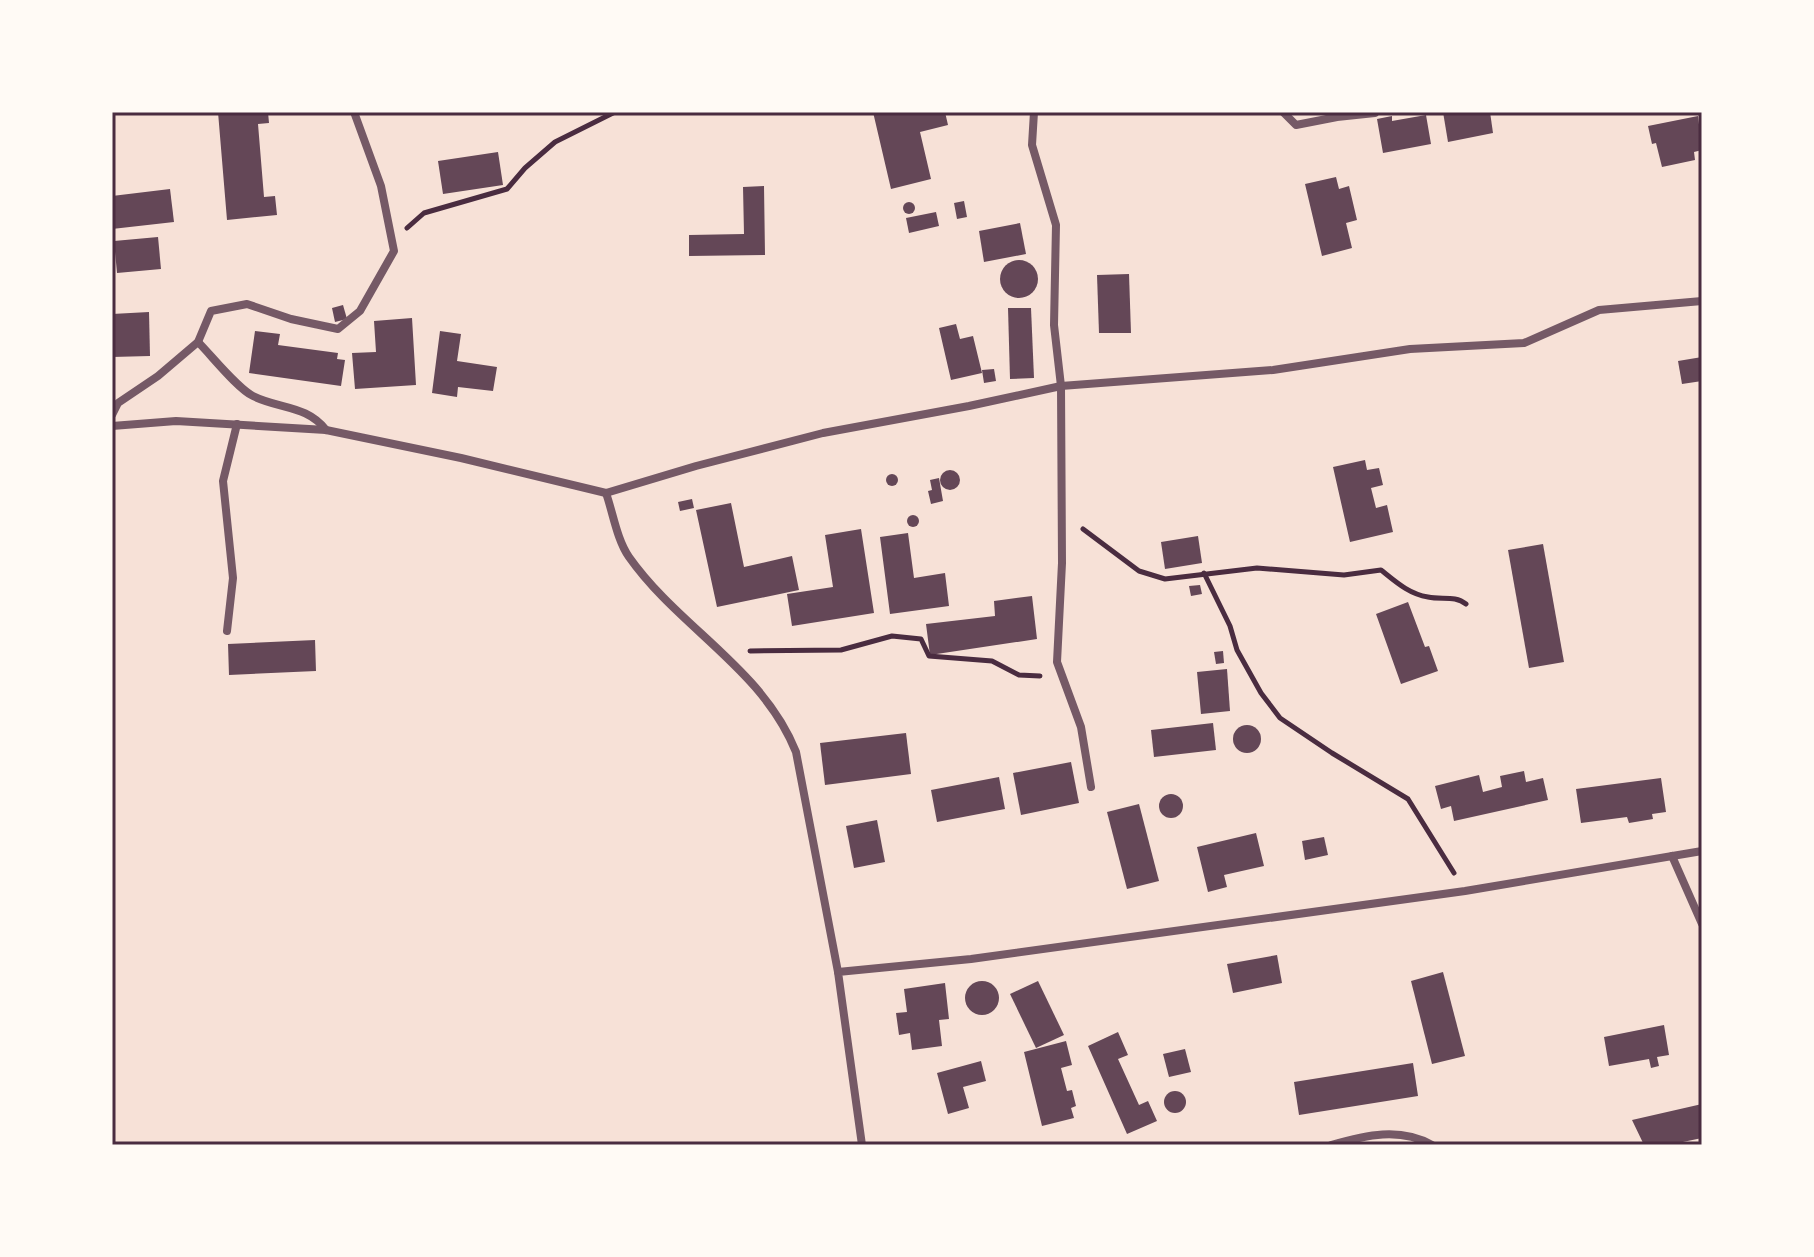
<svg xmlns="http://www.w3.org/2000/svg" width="1814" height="1257" viewBox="0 0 1814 1257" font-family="Barlow,sans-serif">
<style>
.building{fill:#644757}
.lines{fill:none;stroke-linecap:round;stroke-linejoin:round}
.path{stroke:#4a2c40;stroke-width:5}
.minor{stroke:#755966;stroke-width:8}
.neatline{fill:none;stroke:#4a2c40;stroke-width:3}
</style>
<rect width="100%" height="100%" fill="#f7e1d7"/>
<g class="building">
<polygon points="218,112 268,112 269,123 258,124 264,197 275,196 277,215 227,220"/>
<polygon points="873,112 945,112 948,125 920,132 931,179 891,189"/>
<polygon points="1443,112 1490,112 1493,133 1448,142"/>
<polygon points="1426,115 1431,144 1383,153 1377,119 1392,116 1392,121"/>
<polygon points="1698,116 1702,150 1694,152 1695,160 1662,167 1656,143 1652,144 1648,126"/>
<polygon points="498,152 503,185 443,194 438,161"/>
<polygon points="1336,177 1339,189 1349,186 1357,220 1346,223 1352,248 1322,256 1305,184"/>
<polygon points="764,186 765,255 689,256 689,235 744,234 743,187"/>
<polygon points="170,189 174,222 112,229 112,196"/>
<polygon points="964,201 967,217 957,219 954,203"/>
<circle cx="909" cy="208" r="6"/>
<polygon points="936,212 939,226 909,233 906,218"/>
<polygon points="1020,223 1026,254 984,262 979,231"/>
<polygon points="158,237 161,269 117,273 114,241"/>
<circle cx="1019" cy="279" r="19"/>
<polygon points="1129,274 1131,333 1099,333 1097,275"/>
<polygon points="343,305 347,319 335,322 332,308"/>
<polygon points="1008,308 1031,308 1034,378 1010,379"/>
<polygon points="149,312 150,356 112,357 112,314"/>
<polygon points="412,318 416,385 355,389 352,353 376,352 374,321"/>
<polygon points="956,324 960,339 973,336 982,373 951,380 939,328"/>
<polygon points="255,331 280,334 278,345 338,353 337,359 345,360 341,386 249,373"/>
<polygon points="440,331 461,334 457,361 497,367 493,391 458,387 457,397 432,393"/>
<polygon points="1702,357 1702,381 1682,384 1678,361"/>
<polygon points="994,369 996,381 984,383 982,370"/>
<polygon points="1365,460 1367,470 1379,468 1383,485 1371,488 1376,508 1387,505 1393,532 1350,542 1333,467"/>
<circle cx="950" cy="480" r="10"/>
<circle cx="892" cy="480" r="6"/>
<polygon points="939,478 943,501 931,504 928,491 932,490 930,480"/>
<polygon points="692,499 694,508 680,511 678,502"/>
<polygon points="731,503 744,567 792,556 799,590 717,607 696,510"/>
<circle cx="913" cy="521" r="6"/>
<polygon points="861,529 874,613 792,626 787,594 833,587 825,535"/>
<polygon points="908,533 914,578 945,573 949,606 890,614 880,537"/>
<polygon points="1198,536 1202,563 1165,569 1161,542"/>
<polygon points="1543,544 1564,662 1529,668 1508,550"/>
<polygon points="1200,585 1202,594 1191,596 1189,586"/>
<polygon points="1032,596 1037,639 930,655 926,624 995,616 994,601"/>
<polygon points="1408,602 1425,647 1429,646 1438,671 1401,684 1376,614"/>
<polygon points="315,640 316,671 229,675 228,644"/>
<polygon points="1223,651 1224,663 1216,664 1214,652"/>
<polygon points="1227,669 1230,711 1201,714 1197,672"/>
<polygon points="1213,723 1216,750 1154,757 1151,730"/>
<circle cx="1247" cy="739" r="14"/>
<polygon points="906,733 911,774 825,785 820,743"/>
<polygon points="1071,762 1079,803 1021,815 1013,773"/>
<polygon points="1524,771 1526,782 1543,778 1548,800 1454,821 1451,806 1441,809 1435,786 1479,775 1483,792 1502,787 1500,776"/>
<polygon points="999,777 1005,809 937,822 931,790"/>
<polygon points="1661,778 1666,812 1652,814 1653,819 1629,823 1627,817 1581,823 1576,789"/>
<circle cx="1171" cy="806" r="12"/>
<polygon points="1139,804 1159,881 1127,889 1107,812"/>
<polygon points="877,820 885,862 854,868 846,826"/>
<polygon points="1256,833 1264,866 1224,875 1227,887 1208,892 1197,847"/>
<polygon points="1324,837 1328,855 1305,860 1302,841"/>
<polygon points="1277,955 1282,983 1233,993 1227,964"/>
<polygon points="1443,972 1465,1056 1432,1064 1411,981"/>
<polygon points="1038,981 1064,1035 1036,1048 1010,994"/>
<circle cx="982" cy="998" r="17"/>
<polygon points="945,983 949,1019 939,1020 942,1046 912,1050 910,1033 899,1035 896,1013 907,1012 904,989"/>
<polygon points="1664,1025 1669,1055 1657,1057 1659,1066 1651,1068 1649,1059 1609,1066 1604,1037"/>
<polygon points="1118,1032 1128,1055 1118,1059 1139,1105 1148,1101 1157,1121 1127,1134 1088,1046"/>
<polygon points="1066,1041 1072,1065 1061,1068 1067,1091 1072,1090 1076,1106 1071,1108 1074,1118 1042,1126 1024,1052"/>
<polygon points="1185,1049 1191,1072 1169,1077 1163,1054"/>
<polygon points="981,1061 986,1081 963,1087 969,1108 948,1114 937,1073"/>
<polygon points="1413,1063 1418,1096 1299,1115 1294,1082"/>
<circle cx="1175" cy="1102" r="11"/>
<polygon points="1702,1104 1702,1138 1678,1143 1679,1145 1644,1145 1632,1120"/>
</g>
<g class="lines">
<g class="path">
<polyline points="407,228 424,213 507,189 525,168 555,142 615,112"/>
<path d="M1083 529 1139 571 1165 579 1257 568 1344 575 1381 570C1396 582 1409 594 1428 597 1442 600 1455 595 1466 604"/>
<polyline points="1204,573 1230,626 1237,650 1261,693 1280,718 1332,753 1408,799 1454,873"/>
<polyline points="750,651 841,650 892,636 921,639 929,656 992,661 1019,675 1040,676"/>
</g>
<g class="minor">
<polyline points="1034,112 1032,145 1056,225 1054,325 1061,386 1062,563 1057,662 1081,727 1091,787"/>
<polyline points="1283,112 1296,125 1337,117 1375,113"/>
<path d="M198 342C212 356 237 388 253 396 279 409 307 405 326 430"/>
<polyline points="112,415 118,403 158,376 198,342 211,311 247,304 291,319 338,329 360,311 394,251 381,186 354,112"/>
<polyline points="112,426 176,421 326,430 461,458 606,493 696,466 823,433 969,406 1061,386 1273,370 1410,349 1524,343 1599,310 1702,301"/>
<path d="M606 493C613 513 617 540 629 557 679 628 763 669 796 752L838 972"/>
<polyline points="227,631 233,578 223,481 237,424"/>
<polyline points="1672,856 1702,924"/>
<polyline points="862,1145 838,972 971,959 1465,891 1702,851"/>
<path d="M1331 1145C1366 1135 1400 1127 1432 1145"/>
</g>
</g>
<rect width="1814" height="1257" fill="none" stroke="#fffaf5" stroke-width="228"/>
<rect x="114" y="114" width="1586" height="1029" class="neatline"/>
</svg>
